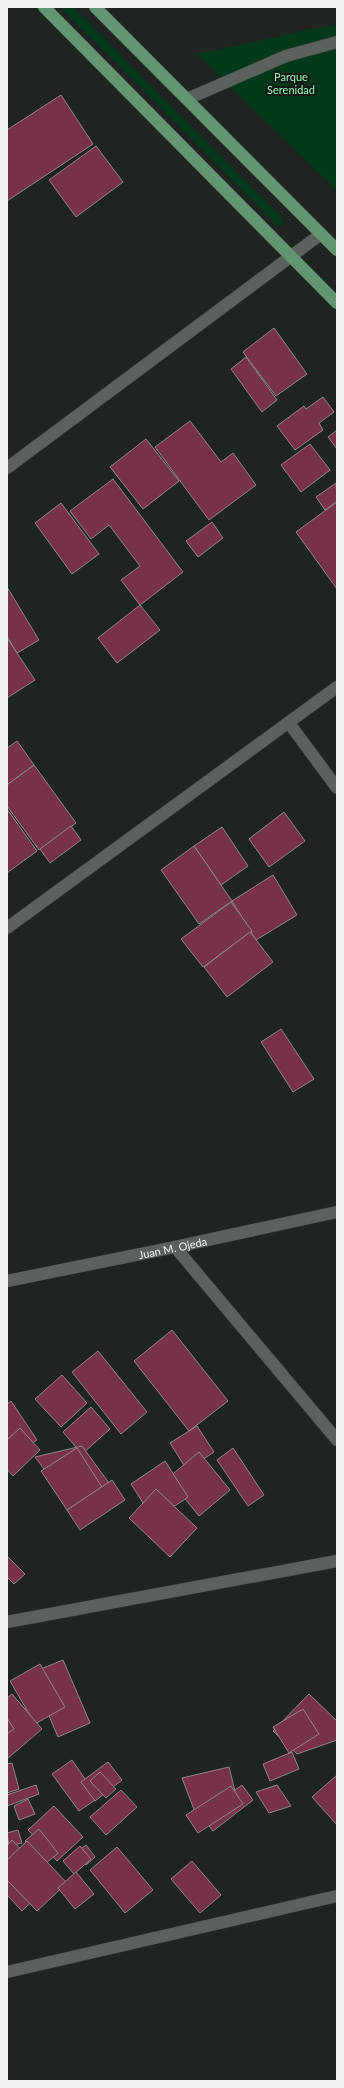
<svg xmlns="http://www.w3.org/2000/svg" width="344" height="2088" viewBox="0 0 344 2088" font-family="Lato,sans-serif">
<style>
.green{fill:#03391a}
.building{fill:#773148;stroke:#8f8788}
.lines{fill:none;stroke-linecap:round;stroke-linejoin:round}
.minor-casing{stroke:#3b3f3c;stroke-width:13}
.major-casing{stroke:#3b3f3c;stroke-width:13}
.minor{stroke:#5b615c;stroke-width:12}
.major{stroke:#629672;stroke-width:12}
.labels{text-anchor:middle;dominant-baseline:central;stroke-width:4;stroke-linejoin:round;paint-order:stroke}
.park-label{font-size:11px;fill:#97f7b3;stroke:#161a17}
.street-label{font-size:11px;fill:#eef1ee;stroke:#161a17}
</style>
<rect width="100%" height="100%" fill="#1f2420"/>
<g class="green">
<polygon points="60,7 73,7 284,220 283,224 277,226"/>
<polygon points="337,24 337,191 197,54"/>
</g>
<g class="building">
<polygon points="61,95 93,144 7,201 7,130"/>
<polygon points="96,146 123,182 76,217 49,180"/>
<polygon points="274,328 307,374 276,396 243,352"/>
<polygon points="246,357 277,400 262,412 231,369"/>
<polygon points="323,397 334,412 319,423 323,430 295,450 277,426 304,406 306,409"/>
<polygon points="190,421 221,462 233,453 256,485 209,520 155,447"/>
<polygon points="337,430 337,449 328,437"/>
<polygon points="146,439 179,481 143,509 110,467"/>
<polygon points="310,444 330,470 301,492 281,465"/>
<polygon points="113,479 183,572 140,605 121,580 140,566 109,525 91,539 70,511"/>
<polygon points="336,483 337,501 325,510 316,497"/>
<polygon points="337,502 337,589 296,532"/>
<polygon points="61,503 99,554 72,574 35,523"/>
<polygon points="212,522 223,538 198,557 186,541"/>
<polygon points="7,587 39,640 17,653 7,636"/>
<polygon points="140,605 160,630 117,663 98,638"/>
<polygon points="7,638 35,680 7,698"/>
<polygon points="17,741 34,765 7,785 7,748"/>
<polygon points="34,765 76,823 39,850 7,806 7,785"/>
<polygon points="7,809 37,851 7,873"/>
<polygon points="284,812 305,841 269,867 249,839"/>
<polygon points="71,826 81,840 50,863 40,849"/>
<polygon points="222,827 248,866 221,885 194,846"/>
<polygon points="194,846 232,901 199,924 161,870"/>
<polygon points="273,875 297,915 256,940 232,901"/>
<polygon points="231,902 252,931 203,967 181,939"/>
<polygon points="250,932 273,962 227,997 204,967"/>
<polygon points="281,1029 314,1079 293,1092 261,1042"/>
<polygon points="172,1330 228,1401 189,1431 134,1361"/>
<polygon points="98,1351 147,1412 121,1434 72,1372"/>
<polygon points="62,1375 87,1403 61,1427 35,1399"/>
<polygon points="11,1401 37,1440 17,1453 7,1439 7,1404"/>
<polygon points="91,1407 110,1429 82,1454 63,1432"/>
<polygon points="197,1426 214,1452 187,1470 170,1443"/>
<polygon points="20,1428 40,1450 13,1476 7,1469 7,1440"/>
<polygon points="82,1446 109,1483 74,1509 35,1457"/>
<polygon points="77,1448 102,1487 67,1510 41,1471"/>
<polygon points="233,1448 264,1495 248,1506 217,1460"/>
<polygon points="199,1452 230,1490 199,1516 168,1478"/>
<polygon points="165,1461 188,1497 154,1520 131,1484"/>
<polygon points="112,1480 125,1500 80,1530 67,1510"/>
<polygon points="156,1489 197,1528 170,1557 129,1518"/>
<polygon points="7,1556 25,1574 14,1584 7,1577"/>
<polygon points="63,1660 90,1723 58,1737 31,1673"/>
<polygon points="40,1664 65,1707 35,1724 10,1681"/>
<polygon points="12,1694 42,1729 7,1759 7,1698"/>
<polygon points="309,1694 337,1721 337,1740 297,1754 273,1731"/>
<polygon points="303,1709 319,1734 289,1753 273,1727"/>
<polygon points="7,1718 14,1729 7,1734"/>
<polygon points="292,1752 299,1769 270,1781 263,1764"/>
<polygon points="72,1760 98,1798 79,1811 52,1774"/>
<polygon points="108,1762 122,1780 95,1801 81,1782"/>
<polygon points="12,1763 19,1789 7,1793 7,1764"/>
<polygon points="229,1767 235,1791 195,1812 182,1778"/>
<polygon points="100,1772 116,1789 106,1798 90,1781"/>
<polygon points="337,1775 337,1825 312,1797"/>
<polygon points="36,1785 39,1794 7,1806 7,1795"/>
<polygon points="242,1785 253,1800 213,1831 201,1815"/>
<polygon points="277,1785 291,1806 269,1813 256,1792"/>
<polygon points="231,1786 243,1804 198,1833 186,1815"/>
<polygon points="121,1790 137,1807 106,1835 90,1817"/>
<polygon points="28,1799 35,1814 19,1820 14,1806"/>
<polygon points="54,1806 83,1837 57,1861 28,1830"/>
<polygon points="39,1829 58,1853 44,1865 25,1841"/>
<polygon points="18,1830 22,1843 9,1846 7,1833"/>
<polygon points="12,1840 52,1882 22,1911 7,1895 7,1846"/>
<polygon points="27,1841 67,1883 37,1911 7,1880 7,1860"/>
<polygon points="86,1845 95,1857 86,1865 76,1852"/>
<polygon points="80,1846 91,1859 74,1874 63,1861"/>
<polygon points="117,1847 153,1890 125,1913 90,1870"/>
<polygon points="192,1861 221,1895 200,1913 171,1879"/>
<polygon points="76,1872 94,1894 75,1909 58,1888"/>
</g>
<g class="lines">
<defs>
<g id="minor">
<polyline points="187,99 286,56 337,42"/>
<polyline points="7,468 321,234"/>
<polyline points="289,723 337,788"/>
<polyline points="7,928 337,687"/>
<polyline points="175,1247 337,1440"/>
<path id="s1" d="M7 1281 175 1247 337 1212"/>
<polyline points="7,1622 337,1561"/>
<polyline points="7,1972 337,1896"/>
</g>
<g id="major">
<polyline points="44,7 337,303"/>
<polyline points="95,7 337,250"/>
</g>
</defs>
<use href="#minor" class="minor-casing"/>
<use href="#major" class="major-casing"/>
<use href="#minor" class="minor"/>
<use href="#major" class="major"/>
</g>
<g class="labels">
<g class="park-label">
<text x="291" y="76">Parque<tspan x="291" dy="13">Serenidad</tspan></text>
</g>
<g class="street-label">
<text stroke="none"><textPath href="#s1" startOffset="169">Juan M. Ojeda</textPath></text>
</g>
</g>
<rect width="344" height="2088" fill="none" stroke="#eef1ee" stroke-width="16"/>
</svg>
